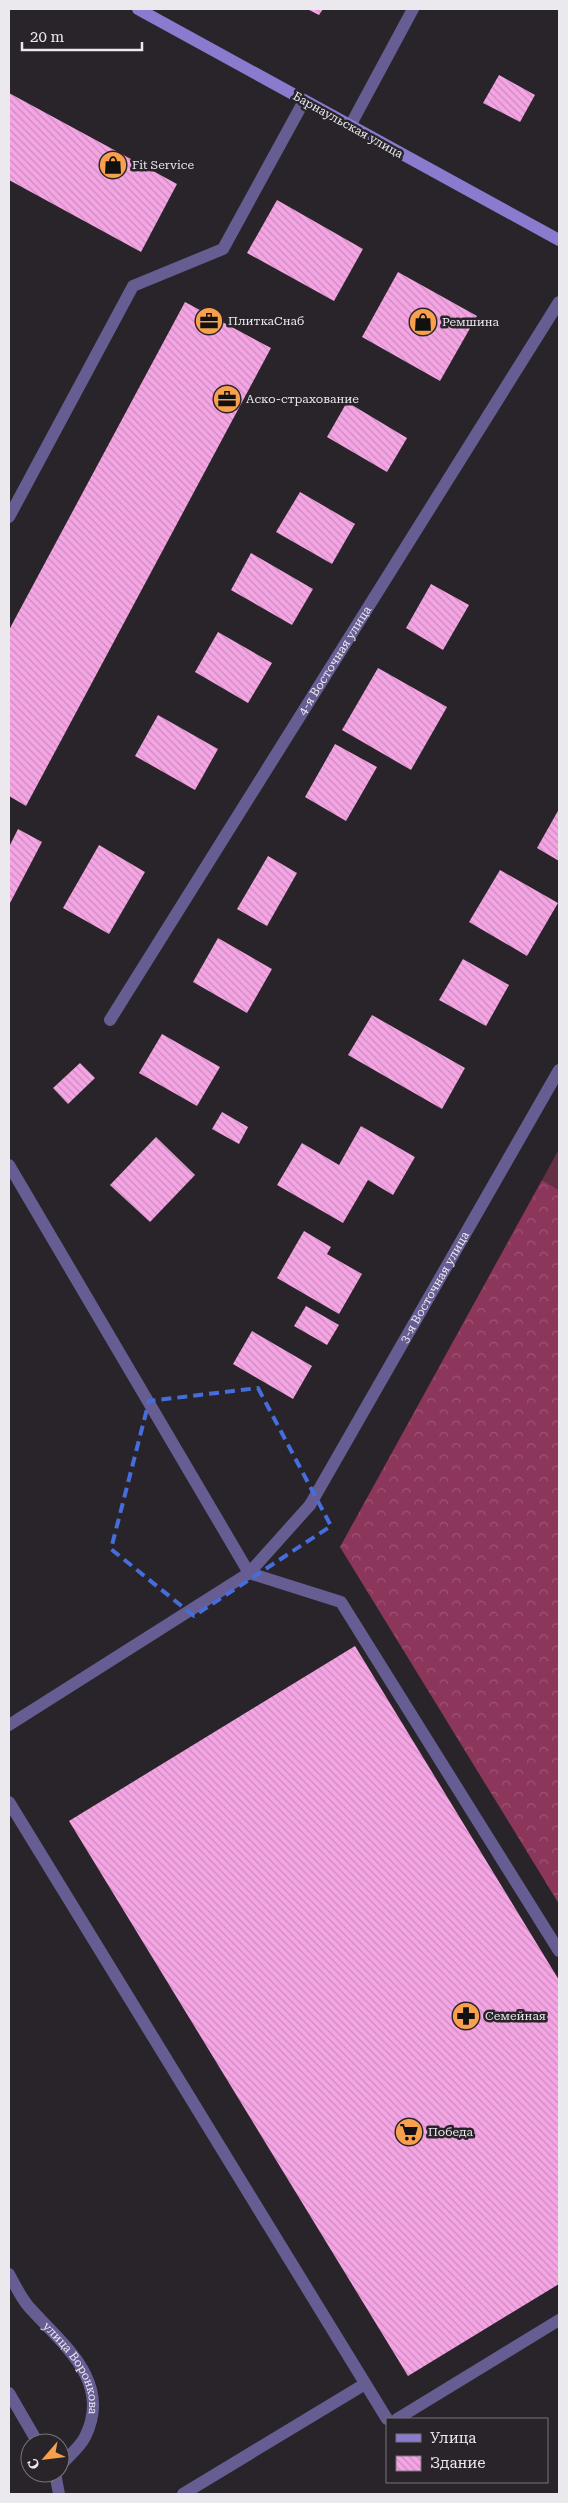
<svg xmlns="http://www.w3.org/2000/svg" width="568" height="2503" viewBox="0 0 568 2503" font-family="'Roboto Serif',serif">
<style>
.green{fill:#622f43}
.forest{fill:url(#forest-crowns)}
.building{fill:url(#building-back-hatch)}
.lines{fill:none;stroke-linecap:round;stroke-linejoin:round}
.service{stroke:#665d92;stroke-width:12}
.minor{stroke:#665d92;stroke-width:12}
.secondary{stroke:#8b7bcf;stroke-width:12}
.marked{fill:none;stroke:#466ddc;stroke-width:4;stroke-dasharray:10 6;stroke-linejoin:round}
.labels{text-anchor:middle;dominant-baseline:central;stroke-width:5;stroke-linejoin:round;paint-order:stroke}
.street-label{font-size:12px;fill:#ece9ee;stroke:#28242a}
.poi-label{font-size:12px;fill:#ece9ee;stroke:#28242a;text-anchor:start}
</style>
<defs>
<pattern id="forest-crowns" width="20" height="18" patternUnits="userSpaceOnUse" patternTransform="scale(1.25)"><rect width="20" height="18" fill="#8d365c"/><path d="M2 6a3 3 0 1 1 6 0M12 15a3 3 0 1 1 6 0" fill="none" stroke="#9d5374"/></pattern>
<pattern id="building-back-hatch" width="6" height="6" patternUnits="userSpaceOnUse" patternTransform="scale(1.25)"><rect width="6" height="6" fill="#f5a4e4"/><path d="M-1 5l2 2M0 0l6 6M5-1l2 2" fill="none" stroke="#ca8cbd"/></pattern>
</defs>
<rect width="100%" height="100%" fill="#28242a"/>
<polygon class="green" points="559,1149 559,1190 542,1180"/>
<polygon class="forest" points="542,1180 559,1190 559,1904 340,1547"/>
<g class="building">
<polygon points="307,9 323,9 319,15"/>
<polygon points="499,75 535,95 520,122 483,103"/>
<polygon points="9,93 177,184 141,252 9,180"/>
<polygon points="277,200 363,249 334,301 247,253"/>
<polygon points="398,272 477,316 440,381 362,337"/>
<polygon points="185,302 271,348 26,806 9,796 9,630"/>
<polygon points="347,402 407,438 387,472 327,437"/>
<polygon points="300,492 355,524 332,564 276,532"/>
<polygon points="251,553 313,589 292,625 231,590"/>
<polygon points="431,584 469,605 443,650 406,628"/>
<polygon points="218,632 272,663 248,703 195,672"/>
<polygon points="378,668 447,707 411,770 342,730"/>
<polygon points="158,715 218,749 195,790 135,756"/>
<polygon points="335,744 377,767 346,821 305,797"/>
<polygon points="559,809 559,861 537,848"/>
<polygon points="18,829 42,842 9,905 9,847"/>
<polygon points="99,845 145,872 109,934 63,908"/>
<polygon points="268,856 297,873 267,926 237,909"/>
<polygon points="500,870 558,903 527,956 469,922"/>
<polygon points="218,938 272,969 247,1013 193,982"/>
<polygon points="463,959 509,985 486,1026 439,1000"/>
<polygon points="372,1015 465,1068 442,1109 348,1055"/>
<polygon points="162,1034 220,1067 197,1106 139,1073"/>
<polygon points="80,1063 95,1078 68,1104 53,1088"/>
<polygon points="222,1112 248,1127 239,1144 212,1129"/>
<polygon points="361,1126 415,1157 393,1195 368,1180 343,1223 277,1185 302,1143 339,1165"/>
<polygon points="156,1137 195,1175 150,1222 110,1185"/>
<polygon points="304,1231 331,1247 327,1254 362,1274 339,1314 277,1278"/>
<polygon points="306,1306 339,1325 327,1345 294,1326"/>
<polygon points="252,1331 312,1366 293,1399 233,1364"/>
<polygon points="355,1646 559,1980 559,2284 408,2376 69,1821"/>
</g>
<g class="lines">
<g class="service">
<polyline points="9,517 133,286 223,249 304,101"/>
<polyline points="9,1165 249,1573 341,1602 559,1951"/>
<polyline points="9,1725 249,1573 310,1505"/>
<polyline points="9,1802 387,2419"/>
<polyline points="9,2393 38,2443"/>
<polyline points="397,2419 559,2320"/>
<polyline points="183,2494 365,2384"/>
</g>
<g class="minor">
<polyline points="350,126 413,9"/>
<path id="s1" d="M110 1020 559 302"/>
<path id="s2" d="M310 1505 559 1070"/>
<path id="s3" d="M9 2274C15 2285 21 2298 29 2307 62 2344 113 2381 85 2437 80 2447 68 2457 60 2466"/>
<polyline points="55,2473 59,2494"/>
</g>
<polyline class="secondary" points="138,9 559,240"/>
</g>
<path class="marked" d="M258 1388 331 1526 194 1616 111 1549 149 1401Z"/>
<defs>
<symbol id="shop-disc" viewBox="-11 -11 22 22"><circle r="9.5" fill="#f9a04c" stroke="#28242a"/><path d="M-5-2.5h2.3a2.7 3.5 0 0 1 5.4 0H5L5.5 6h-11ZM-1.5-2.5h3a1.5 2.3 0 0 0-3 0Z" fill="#111"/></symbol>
<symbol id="office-disc" viewBox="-11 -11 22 22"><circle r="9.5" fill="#f9a04c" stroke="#28242a"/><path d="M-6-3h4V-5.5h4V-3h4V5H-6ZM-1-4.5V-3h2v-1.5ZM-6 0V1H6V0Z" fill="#111"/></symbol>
<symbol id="pharmacy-disc" viewBox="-11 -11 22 22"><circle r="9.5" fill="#f9a04c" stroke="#28242a"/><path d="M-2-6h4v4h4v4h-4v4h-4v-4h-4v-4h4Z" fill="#111"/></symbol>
<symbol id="supermarket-disc" viewBox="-11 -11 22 22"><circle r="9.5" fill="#f9a04c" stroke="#28242a"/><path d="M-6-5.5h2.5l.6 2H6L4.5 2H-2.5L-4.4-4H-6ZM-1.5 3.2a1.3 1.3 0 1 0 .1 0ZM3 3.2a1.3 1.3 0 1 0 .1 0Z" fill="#111"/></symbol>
</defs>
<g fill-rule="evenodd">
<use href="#shop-disc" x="97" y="149" width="32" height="32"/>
<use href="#office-disc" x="193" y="305" width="32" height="32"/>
<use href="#shop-disc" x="407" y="306" width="32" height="32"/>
<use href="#office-disc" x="211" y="383" width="32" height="32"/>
<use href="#pharmacy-disc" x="450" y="2000" width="32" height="32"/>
<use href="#supermarket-disc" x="393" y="2116" width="32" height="32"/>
</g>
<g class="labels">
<g class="street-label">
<text transform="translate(348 125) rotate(29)">Барнаульская улица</text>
<text stroke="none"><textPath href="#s1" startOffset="424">4-я Восточная улица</textPath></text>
<text stroke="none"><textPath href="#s2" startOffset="251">3-я Восточная улица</textPath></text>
<text stroke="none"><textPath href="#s3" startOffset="115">улица Воронкова</textPath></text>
</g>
<g class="poi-label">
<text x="132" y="165">Fit Service</text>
<text x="228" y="321">ПлиткаСнаб</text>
<text x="442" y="322">Ремшина</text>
<text x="246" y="399">Аско-страхование</text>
<text x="485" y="2016">Семейная</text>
<text x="428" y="2132">Победа</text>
</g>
</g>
<rect width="568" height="2503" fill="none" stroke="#ece9ee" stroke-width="20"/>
<rect x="386" y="2418" width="162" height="65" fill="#28242a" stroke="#767378"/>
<rect x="396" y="2434" width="25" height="8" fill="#8b7bcf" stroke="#767378"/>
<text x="430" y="2443" font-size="15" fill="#ece9ee">Улица</text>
<rect x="396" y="2456" width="25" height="15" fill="url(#building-back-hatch)" stroke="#767378"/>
<text x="430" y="2468" font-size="15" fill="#ece9ee">Здание</text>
<g transform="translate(45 2458) rotate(242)"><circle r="24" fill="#28242a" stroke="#767378"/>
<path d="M0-4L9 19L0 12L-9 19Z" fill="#f9a04c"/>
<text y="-8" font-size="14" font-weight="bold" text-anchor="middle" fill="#ece9ee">С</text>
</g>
<path d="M22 42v8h120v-8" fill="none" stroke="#ece9ee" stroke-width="2.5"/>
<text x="30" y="42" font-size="15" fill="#ece9ee" stroke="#28242a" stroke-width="4" paint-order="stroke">20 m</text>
</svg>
